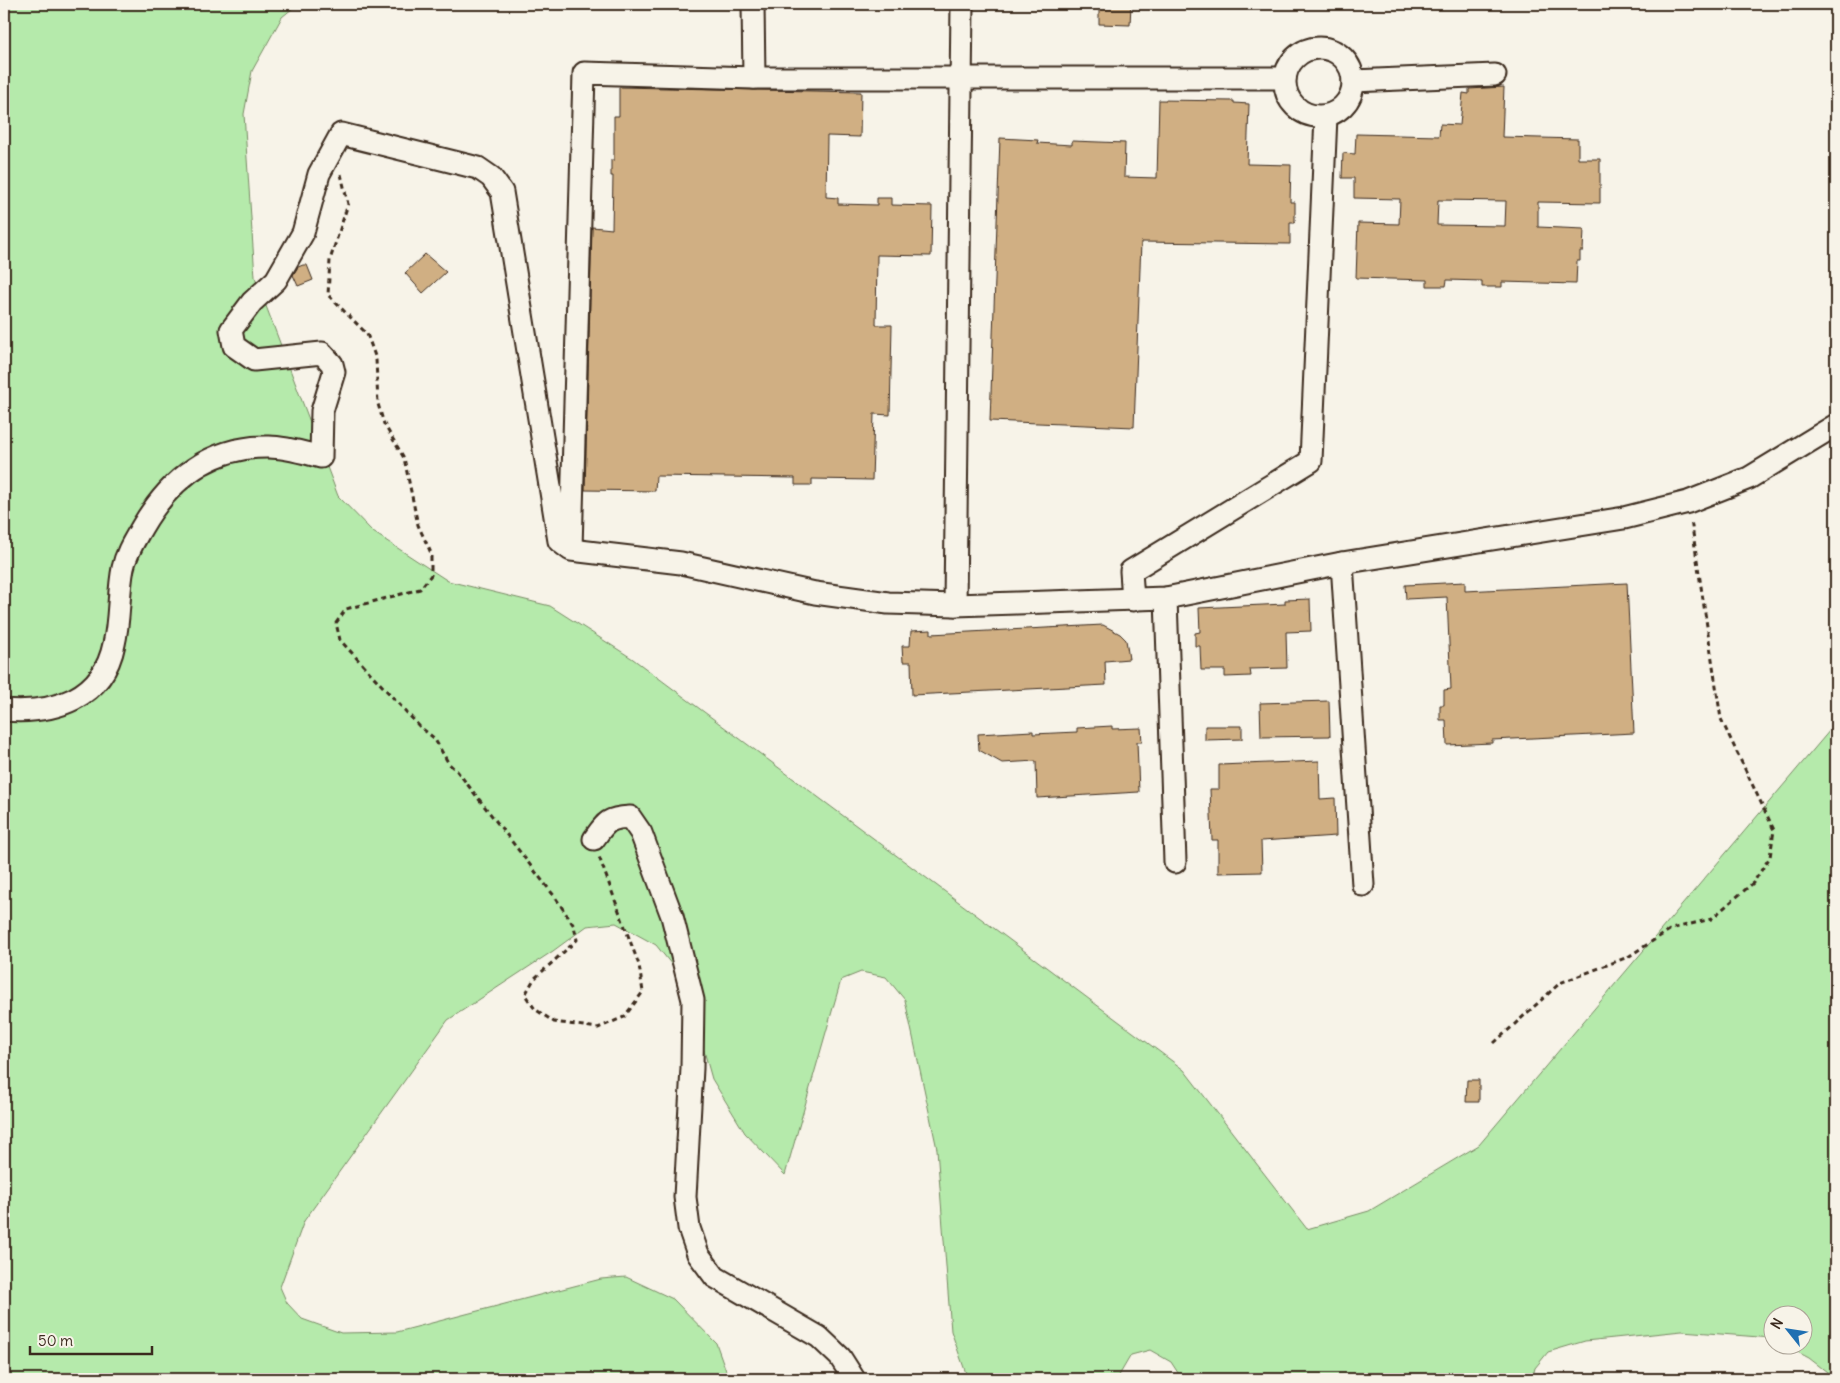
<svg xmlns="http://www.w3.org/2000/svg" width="1840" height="1383" viewBox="0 0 1840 1383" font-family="Delius,sans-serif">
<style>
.green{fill:#b5eaab;stroke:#788a64}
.building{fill:#d0af83;stroke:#3b2a1e;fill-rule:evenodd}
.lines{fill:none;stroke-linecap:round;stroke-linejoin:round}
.minor-casing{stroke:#3b2a1e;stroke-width:25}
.path{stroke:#3b2a1e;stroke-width:3;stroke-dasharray:5 4;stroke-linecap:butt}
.minor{stroke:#f7f3e8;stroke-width:21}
</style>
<rect width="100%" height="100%" fill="#f7f3e8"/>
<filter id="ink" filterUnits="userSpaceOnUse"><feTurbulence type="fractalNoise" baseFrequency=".02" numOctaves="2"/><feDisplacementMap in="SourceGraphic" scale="10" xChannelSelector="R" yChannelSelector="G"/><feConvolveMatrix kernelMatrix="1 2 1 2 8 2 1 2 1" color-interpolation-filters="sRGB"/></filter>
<g filter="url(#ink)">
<polygon class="green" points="4,4 298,4 282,17 252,71 244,114 255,277 338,496 373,532 448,581 550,606 633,659 1184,1070 1307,1229 1369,1211 1479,1145 1836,723 1836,1379 1809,1358 1786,1346 1802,1346 1802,1316 1772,1316 1772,1338 1682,1331 1585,1341 1548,1352 1535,1368 1532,1379 1182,1379 1171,1362 1150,1350 1131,1355 1117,1379 968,1379 951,1331 937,1149 905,1000 886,977 861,972 841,980 785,1175 745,1133 712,1079 684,980 656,945 616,923 587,926 553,951 448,1020 304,1221 280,1287 287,1303 302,1319 341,1333 397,1332 601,1279 626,1277 673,1299 716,1343 729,1379 4,1379"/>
<g class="building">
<polygon points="1099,4 1131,4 1130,25 1099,24"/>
<polygon points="619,87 861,92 860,137 827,136 826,197 838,198 838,204 877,205 877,198 891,198 891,205 932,206 931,256 877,255 876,325 892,325 890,415 874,414 872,480 812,479 812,485 795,485 795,478 656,476 655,491 585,490 592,227 612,229 613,176 611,176 611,160 614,160 614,116 619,116"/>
<path d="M1504 87 1502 137 1578 139V159H1600V203L1538 202V227L1584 229 1583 251H1580V261H1577L1576 284 1502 282V287H1482V281L1447 280 1446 286H1427V280L1356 278 1358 223 1399 224 1400 199 1354 198V178H1342L1343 153 1355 154 1356 134 1439 136 1440 124 1460 125 1463 93 1469 94V89ZM1438 200 1506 201 1505 226 1437 225Z"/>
<polygon points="1159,100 1234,101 1234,103 1249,104 1247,164 1291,165 1290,202 1295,202 1295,223 1290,223 1290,244 1141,242 1134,427 990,421 1000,138 1038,140 1037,143 1072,145 1072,141 1125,143 1124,177 1157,178"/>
<polygon points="425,254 446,272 423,293 405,273"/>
<polygon points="303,265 307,265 313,280 298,286 293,275 298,267"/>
<polygon points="1465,582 1465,591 1627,583 1634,733 1492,740 1492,743 1447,745 1446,720 1440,720 1440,705 1444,705 1444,690 1451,689 1447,597 1406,599 1405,585"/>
<polygon points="1310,599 1311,631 1286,632 1287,668 1250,669 1251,676 1225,677 1225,670 1201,670 1200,646 1195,646 1195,633 1200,632 1199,608 1285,604 1285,600"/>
<polygon points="1103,625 1120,634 1126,640 1129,659 1105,661 1106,685 912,695 911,662 903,662 902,646 910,646 911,631 931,630 931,634"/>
<polygon points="1329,701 1330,736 1261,737 1260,703"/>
<polygon points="1112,726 1112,729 1141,728 1142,742 1137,742 1139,792 1037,798 1036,761 1002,763 979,750 978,734 1033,731 1033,734 1077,732 1077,728"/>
<polygon points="1205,726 1242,726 1242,739 1205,740"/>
<polygon points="1319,761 1320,799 1335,798 1336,836 1261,841 1262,872 1218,873 1218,840 1212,840 1210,789 1219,789 1219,765"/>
<polygon points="1467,1080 1479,1080 1479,1102 1466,1102"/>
</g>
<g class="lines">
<defs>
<g id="minor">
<polyline points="753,4 754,78"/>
<circle cx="1319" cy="82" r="34"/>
<polyline points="1353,81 1495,75"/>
<polyline points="571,549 584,73 754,78 1285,78"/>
<polyline points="1342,563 1363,885"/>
<polyline points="1166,598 1175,862"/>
<polyline points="1133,600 1131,571 1311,461 1326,116"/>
<polyline points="955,605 962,4"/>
<path d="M4 710C54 714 103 699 114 644 120 619 118 593 123 568 126 553 134 541 142 527 170 479 211 446 269 447 286 447 305 453 321 457L322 411 334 372 332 364 322 353 254 360 234 346 231 330 252 302 276 280 303 233 319 174 341 134 478 168 491 177 502 192 559 541 571 550 681 563 815 593 888 603 955 605 1166 598 1342 563 1624 518 1688 502 1749 478 1836 425"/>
<path d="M594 839C606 822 608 818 630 817L641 833 672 916 693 1000 692 1068 685 1197 689 1228 698 1254 715 1277 819 1337 840 1357 854 1379"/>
</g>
</defs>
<use href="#minor" class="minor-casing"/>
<g class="path">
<polyline points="341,174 348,204 330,260 328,295 367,334 376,359 378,404 384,424 404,458 418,525 431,553 431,575 420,589 346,609 336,623 340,640 420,727 434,738 449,764 457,771 555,897 574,926 577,940 534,979 525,995 535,1009 554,1022 598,1028 624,1017 643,992 639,965 598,854"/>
<polyline points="1494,1043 1560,983 1628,957 1671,929 1711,919 1753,883 1770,857 1774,830 1721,719 1691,520"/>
</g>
<use href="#minor" class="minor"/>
</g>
</g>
<rect width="1840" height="1383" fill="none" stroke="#f7f3e8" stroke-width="20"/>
<rect x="10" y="10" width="1820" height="1363" fill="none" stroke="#3b2a1e" stroke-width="2" filter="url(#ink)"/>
<g transform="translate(1788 1330) rotate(300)"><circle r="24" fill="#f7f3e8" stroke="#aca397"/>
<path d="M0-4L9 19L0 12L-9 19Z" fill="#1f6fb2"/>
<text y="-8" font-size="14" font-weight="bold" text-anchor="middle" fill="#3b2a1e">N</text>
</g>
<path d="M30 1346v8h122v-8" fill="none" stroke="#3b2a1e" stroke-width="2.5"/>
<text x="38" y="1346" font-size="15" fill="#3b2a1e" stroke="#f7f3e8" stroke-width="4" paint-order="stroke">50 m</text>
</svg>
